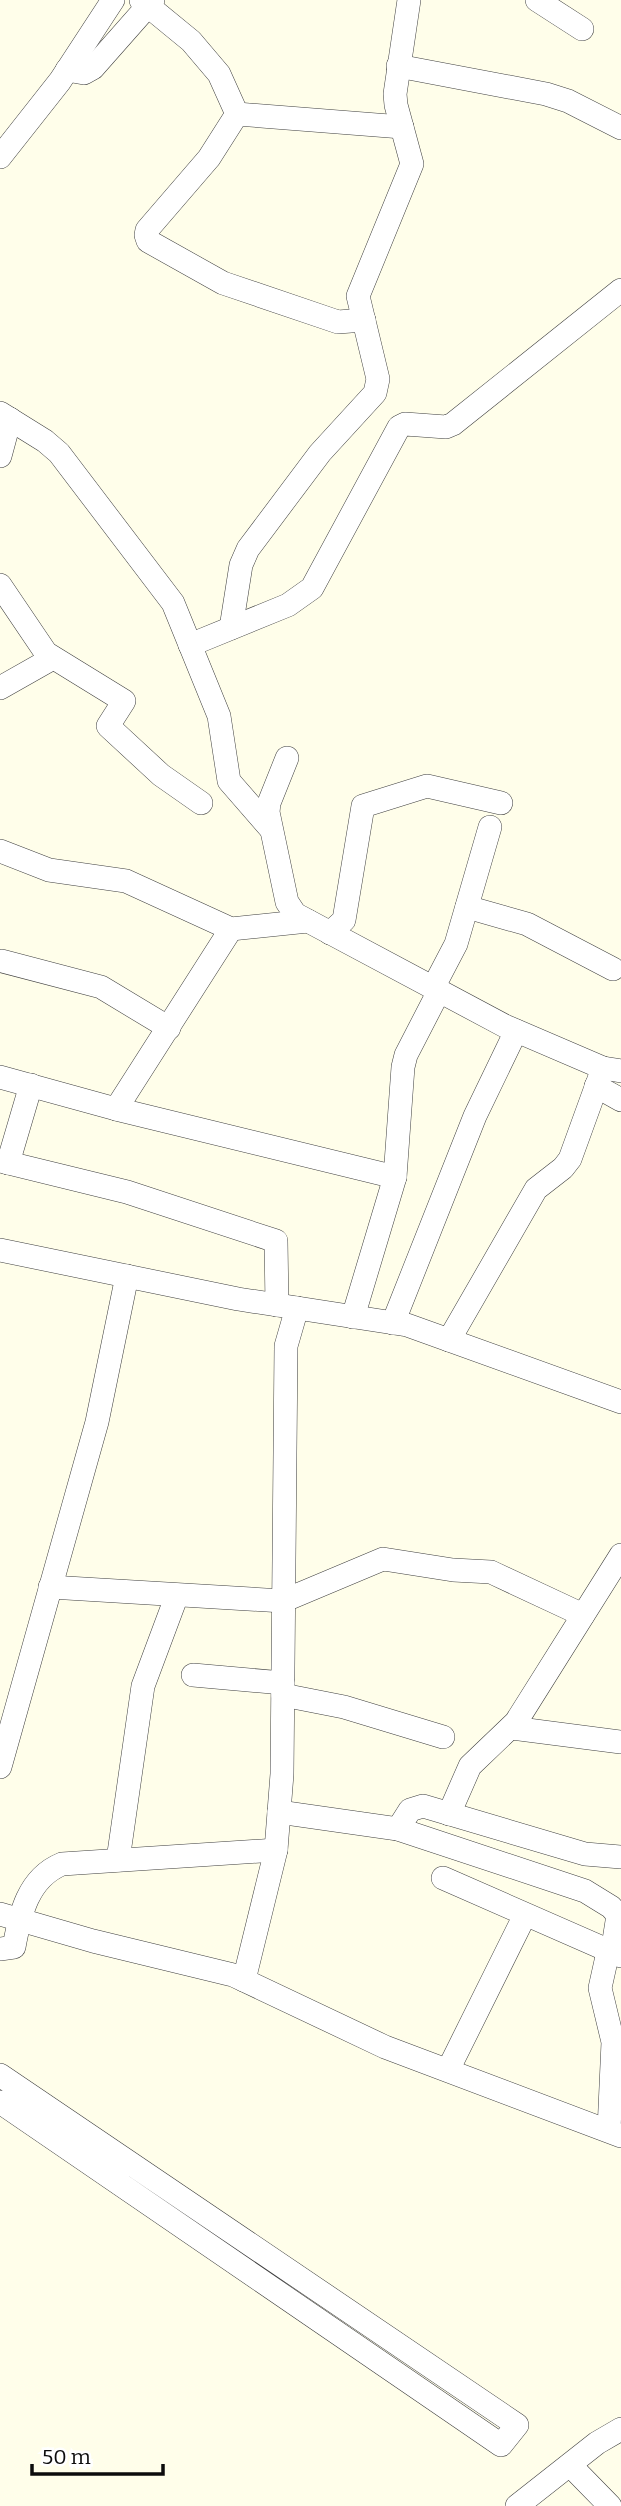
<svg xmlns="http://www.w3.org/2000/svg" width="621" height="2506" viewBox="0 0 621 2506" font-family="Bitter,serif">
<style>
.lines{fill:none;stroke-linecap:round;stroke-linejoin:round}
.minor-casing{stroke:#3f3f3f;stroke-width:24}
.minor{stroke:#fff;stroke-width:23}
</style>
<rect width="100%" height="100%" fill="#fffeea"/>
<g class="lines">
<defs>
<g id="minor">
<polyline points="141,0 191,41 219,74 237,114"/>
<polyline points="537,0 582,29"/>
<polyline points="398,66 546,94 568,101 621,128"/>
<polyline points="67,70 84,73 93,68 153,0"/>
<polyline points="0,157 60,81 113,0"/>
<polyline points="364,320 338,322 223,283 148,241 146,235 147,230 209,158 237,114 402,127"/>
<polyline points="0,413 45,441 59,453 173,603 219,716 229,781 269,827"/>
<polyline points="0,456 10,419"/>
<polyline points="0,585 46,653 124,701 108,726 161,775 201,803"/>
<polyline points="231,628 241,565 248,549 320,453 375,393 378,379 358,296 412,164 396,105 395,94 409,0"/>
<polyline points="190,645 288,605 312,588 399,427 405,424 446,427 453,424 621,290"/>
<polyline points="0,688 53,658"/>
<polyline points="287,758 269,803 268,812 287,902 295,914 505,1026 603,1068 621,1071"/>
<polyline points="0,851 49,870 126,881 231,929 308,921"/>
<polyline points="467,907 527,924 613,969"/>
<polyline points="330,933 344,920 363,806 427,786 501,803"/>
<polyline points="2,961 101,987 169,1028"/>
<polyline points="433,988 456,944 490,827"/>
<polyline points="0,1077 116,1109 395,1177"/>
<polyline points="596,1086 621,1100"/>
<polyline points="116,1109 231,929"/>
<polyline points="0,1161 127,1192 276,1241 277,1305"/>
<polyline points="8,1163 31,1085"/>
<polyline points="0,1250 238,1299 407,1325 621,1402"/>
<polyline points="353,1317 395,1177 403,1067 406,1055 439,991"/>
<polyline points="393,1323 475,1116 516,1031"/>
<polyline points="449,1340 536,1189 563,1168 570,1159 603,1068"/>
<polyline points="50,1587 283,1601 383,1559 453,1570 491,1572 583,1615"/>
<polyline points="193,1675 283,1683"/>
<polyline points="283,1695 344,1707 443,1737"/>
<polyline points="512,1728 621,1742"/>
<polyline points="0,1767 97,1422 127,1276"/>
<polyline points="279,1812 398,1829 585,1891 611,1907 618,1915 612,1953"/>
<polyline points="449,1814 470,1766 516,1722 621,1555"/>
<polyline points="398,1829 410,1810 423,1806 585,1854 621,1857"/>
<polyline points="118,1860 143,1686 177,1595"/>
<polyline points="443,1878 621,1956"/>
<polyline points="0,1914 93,1941 233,1975 385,2047 621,2136"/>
<path d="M0 1949 14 1947C20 1914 28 1878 62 1864L276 1850"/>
<polyline points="608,1952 600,1988 613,2042 609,2130"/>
<polyline points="244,1980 276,1850 282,1774 286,1346 297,1308"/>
<polyline points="448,2070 525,1915"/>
<polyline points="0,2075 517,2425 501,2445 0,2102"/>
<polyline points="570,2465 610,2506"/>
<polyline points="517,2506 597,2443 621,2429"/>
</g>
</defs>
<use href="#minor" class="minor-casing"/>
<use href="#minor" class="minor"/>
</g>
<path d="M32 2464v10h131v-10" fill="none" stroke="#0c0c0c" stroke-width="3.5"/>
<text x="42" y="2464" font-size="21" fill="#0c0c0c" stroke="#ffffff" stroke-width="5" paint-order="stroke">50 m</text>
</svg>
